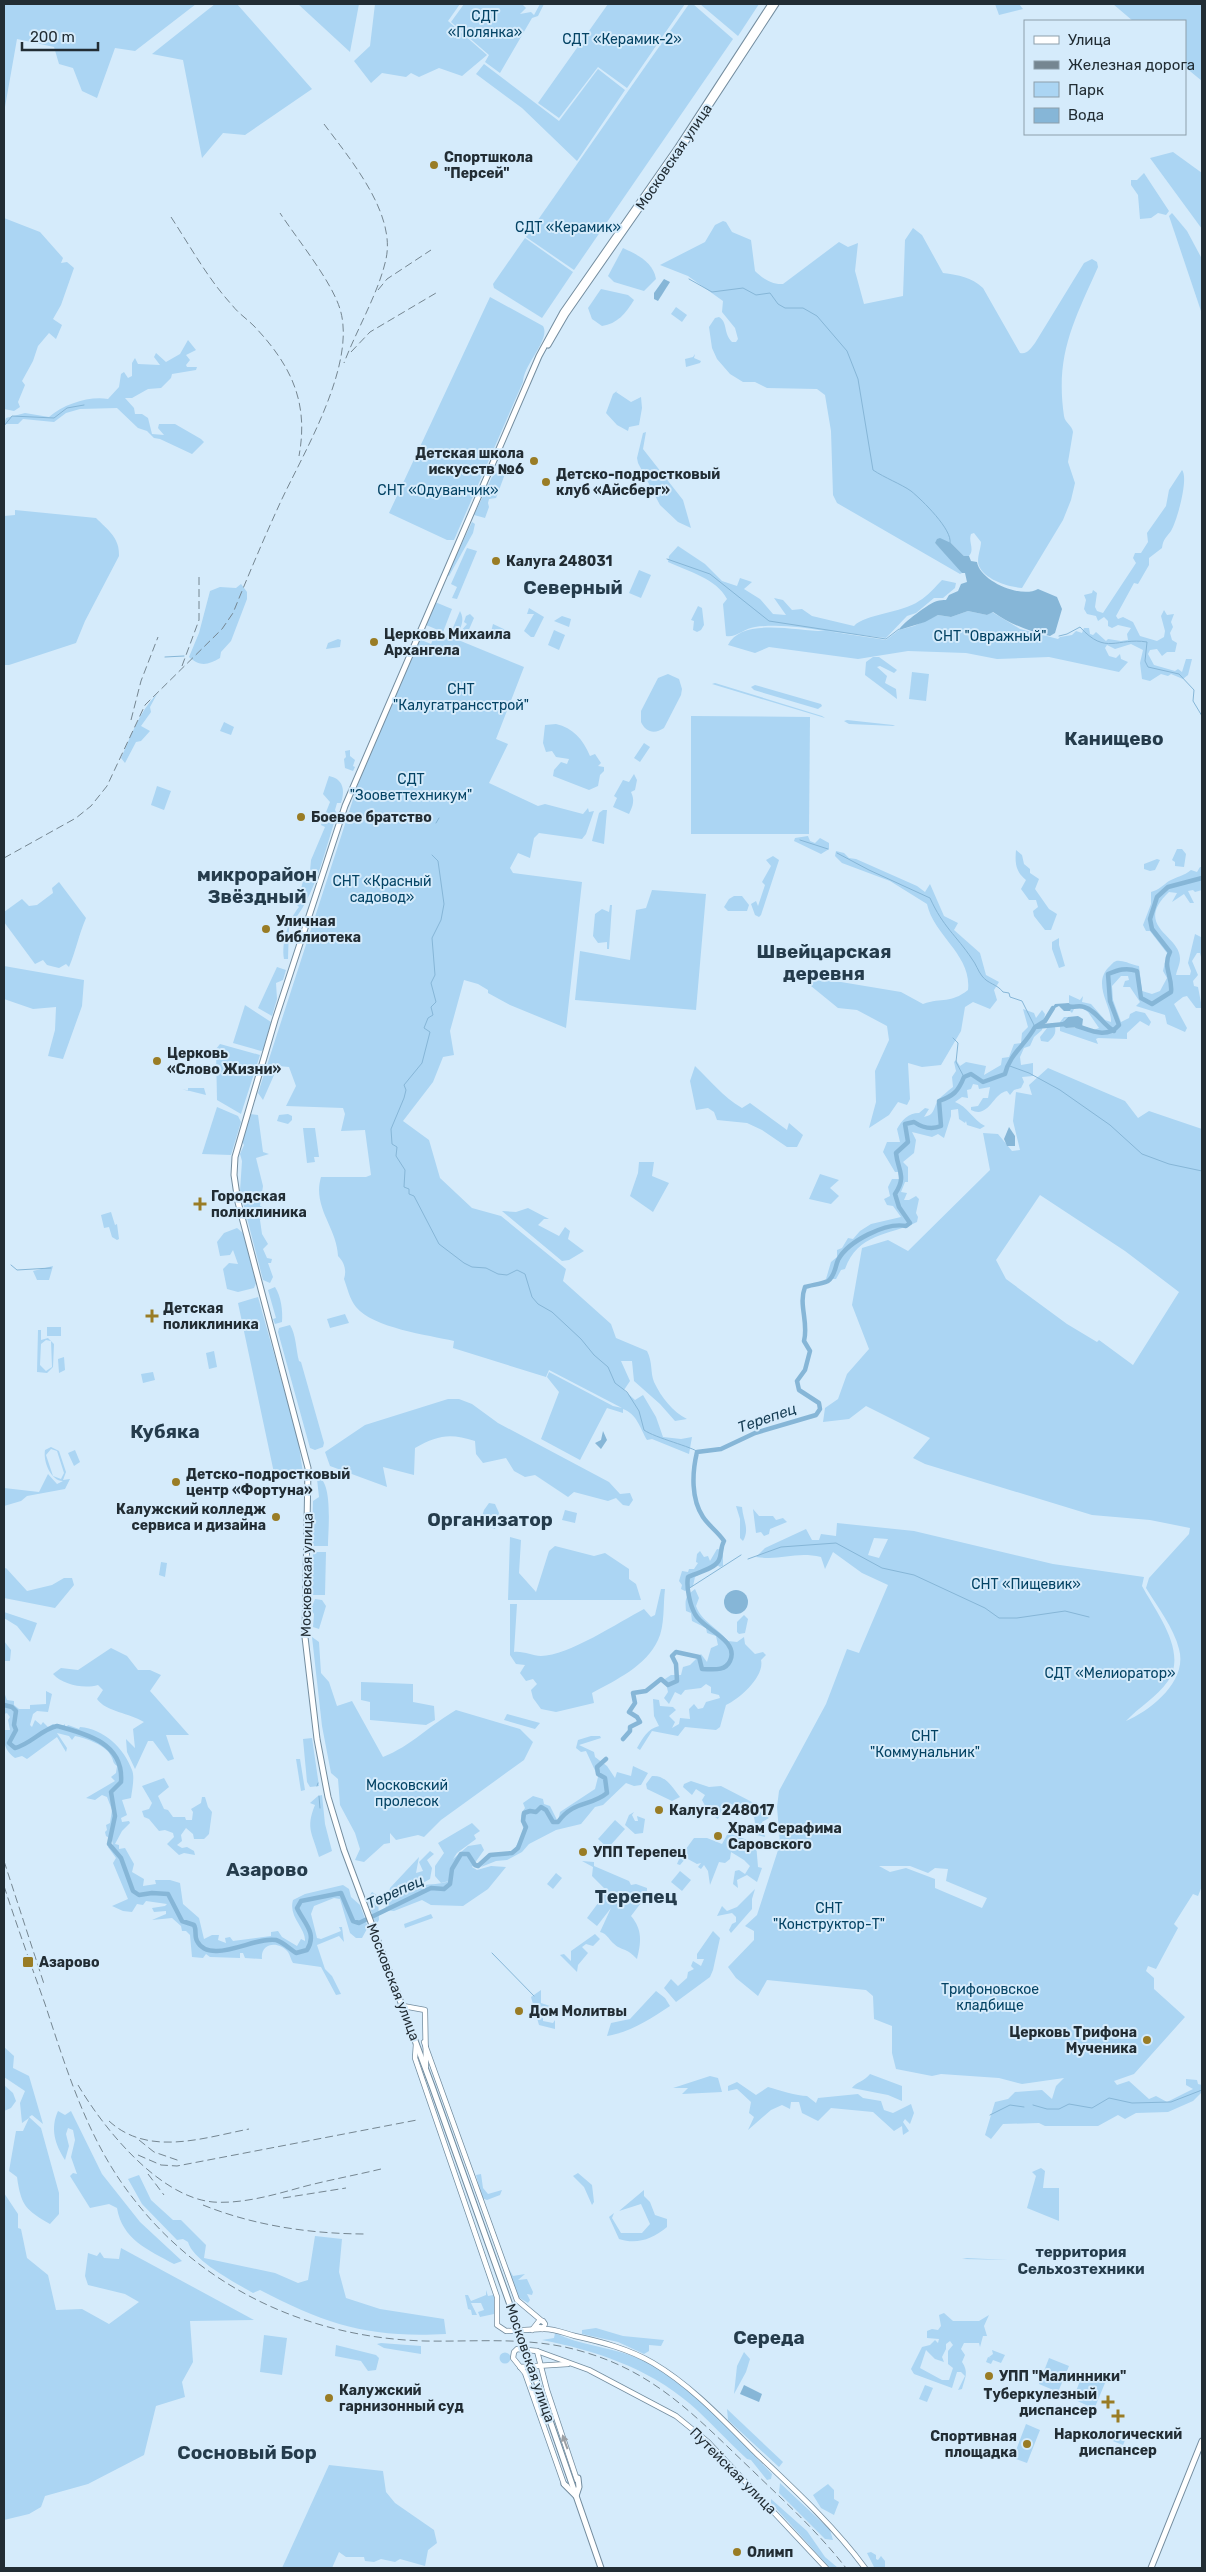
<svg xmlns="http://www.w3.org/2000/svg" width="1206" height="2572" viewBox="0 0 1206 2572" font-family="Rubik,sans-serif">
<style>
.green{fill:#abd5f3;fill-rule:evenodd}
.water{fill:#86b6d7}
.lines{fill:none;stroke-linecap:round;stroke-linejoin:round}
.stream{stroke:#86b6d7;stroke-width:1}
.river{stroke:#86b6d7;stroke-width:4.5}
.secondary-casing{stroke:#748d9f;stroke-width:6}
.primary-casing{stroke:#748d9f;stroke-width:7}
.secondary{stroke:#fff;stroke-width:4.5}
.primary{stroke:#fff;stroke-width:5}
.rail{stroke:#758691;stroke-width:1;stroke-dasharray:8 4;stroke-linecap:butt}
.primary-bridge-casing{stroke:#748d9f;stroke-width:7;stroke-linecap:butt}
.primary-bridge{stroke:#fff;stroke-width:5}
.oneway{fill:#9ca0a4}
.poi-dot{fill:#997c25;stroke:#d5ebfb;stroke-width:2}
.labels{text-anchor:middle;dominant-baseline:central;stroke-width:4;stroke-linejoin:round;paint-order:stroke}
.park-label{font-size:14px;fill:#044364;stroke:#d5ebfb}
.poi-label{font-size:14px;font-weight:bold;fill:#222d34;stroke:#d5ebfb;text-anchor:start}
.street-label{font-size:14px;fill:#222d34;stroke:#d5ebfb}
.water-label{font-size:15px;font-style:italic;fill:#153c53;stroke:#d5ebfb}
.neighbourhood-label{font-size:15px;font-weight:bold;fill:#253c4c;stroke:#d5ebfb}
.district-label{font-size:19px;font-weight:bold;fill:#253c4c;stroke:#d5ebfb}
</style>
<rect width="100%" height="100%" fill="#d5ebfb"/>
<g class="green">
<polygon points="4,4 196,4 135,51 115,48 97,98 82,91 73,68 59,64 54,47 17,39 5,107"/>
<polygon points="215,4 237,4 312,89 245,135 223,133 202,158 183,60 152,54"/>
<polygon points="298,4 359,4 350,52"/>
<polygon points="375,4 460,4 448,21 487,55 462,76 439,68 419,77 411,73 406,77 382,73 371,83 354,61 370,46"/>
<polygon points="464,4 522,4 526,8 520,14 531,12 534,15 540,4 544,4 538,16 532,18 500,73 485,62 489,55 451,22"/>
<polygon points="608,4 685,4 627,88 598,67 559,118 538,103"/>
<polygon points="689,4 693,4 733,39 574,270 526,237"/>
<polygon points="700,4 759,4 738,36"/>
<polygon points="995,4 1019,4 1023,9 999,15"/>
<polygon points="1113,4 1202,4 1202,81 1185,67 1185,21 1133,21"/>
<polygon points="484,64 559,121 598,69 625,90 577,161 522,108 476,74"/>
<polygon points="1173,152 1202,173 1202,229 1150,158"/>
<polygon points="1144,173 1169,211 1166,215 1158,213 1151,218 1140,219 1138,195 1131,185 1131,180 1137,180"/>
<polygon points="1172,213 1187,231 1202,259 1202,314 1169,216"/>
<polygon points="4,218 40,232 63,258 61,263 67,262 74,268 61,305 53,319 62,325 56,339 49,333 38,346 33,361 22,381 25,385 18,402 20,407 14,411 4,409"/>
<path d="M723 221 726 222 732 232 751 240 755 271C762 278 772 285 783 284L839 242 848 247 858 243 855 271 864 304 903 296 905 240 913 228 922 235 943 273C959 275 971 277 983 288L1020 353C1027 355 1031 348 1035 343L1084 263 1092 259 1097 262 1098 267C1074 321 1055 355 1064 416 1065 423 1072 425 1073 432L1068 462 1075 483 1071 500 1063 520 1022 588C1009 587 985 580 979 566 976 559 981 549 981 542L974 533 971 534C968 542 975 549 969 556H964L951 543H935L961 570 962 573 960 574 837 503 833 495 831 431 825 395 817 389 767 388 755 382H743L730 374 717 359 712 348 709 327 715 318 719 317C728 322 723 333 732 342H736L738 339 735 328 722 312 723 301 688 276 660 265 705 242 715 225Z"/>
<polygon points="525,238 573,272 542,318 494,288 493,284"/>
<path d="M623 248C638 255 653 262 656 279L644 291 614 282 608 276Z"/>
<path d="M601 289 628 295 634 300C626 313 617 324 602 326L592 319 588 308Z"/>
<path d="M490 297 543 326C551 339 523 365 523 382L454 540H447L389 513Z"/>
<polygon points="676,307 687,315 682,322 671,314"/>
<path d="M188 340 196 350 186 355 190 360 186 365 187 367H197L196 370 172 374 171 378 161 388 148 389 132 398H125L134 408 135 414H142L148 418 152 434 164 435 158 428 159 424H175L201 439 204 442 192 454 160 439 154 438 147 431 138 428 117 408 80 409 66 413 54 422 23 419 18 424H4L6 418 25 413 49 417C64 404 89 396 108 399L119 387 121 374 124 372 128 378 132 376V363L135 358 138 364 160 365 154 357 156 353 166 362 180 354Z"/>
<polygon points="695,354 694,358 701,361 700,363 686,367 685,359 693,357"/>
<polygon points="618,390 616,392 631,402 641,397 642,408 639,425 629,427 628,431 617,425 606,413 613,394"/>
<polygon points="646,432 643,449 683,500 691,528 678,522 660,505 638,463 637,458 643,433"/>
<polygon points="505,465 508,466 496,498 489,499 488,503 489,507 485,518 474,515 492,477"/>
<path d="M1182 470C1189 478 1177 521 1171 531 1166 538 1163 539 1162 548L1149 558V565L1138 584 1134 583 1116 616 1118 619 1123 617 1133 622 1140 636 1157 641 1164 637 1165 631 1161 616 1164 610 1167 615 1174 614 1171 622 1173 627 1170 633 1172 640 1177 643 1175 652H1167L1162 656 1157 649 1150 650 1148 654 1154 665 1175 671 1178 669 1182 672 1186 659H1192L1188 675 1183 679 1171 674 1168 676 1161 674 1150 681 1142 679 1140 663 1143 650 1131 644 1115 649 1107 645 1105 648 1109 656 1116 658 1120 654 1121 659 1128 662 1119 672 1049 657 997 659 966 653 908 651 858 659 769 647 755 653 728 645C742 616 800 632 825 631 802 627 778 624 755 627 745 628 736 638 726 636L723 604 727 599C716 578 689 572 668 562L669 556 678 546 705 564 722 581 737 586 740 578 752 582 744 589 760 599 773 614 786 615 774 598 783 600 792 610 802 609 812 616 854 626C865 614 902 613 919 601 928 596 935 587 942 580L956 583 955 588 943 598H934L916 613 907 616 886 638 827 631 886 640 899 630 914 626 938 615 951 617 968 611 987 615 992 612 1020 629 1058 639 1060 637 1072 635 1076 631 1082 633 1084 628H1089L1090 634 1093 635 1096 632 1106 641 1108 639 1121 641 1128 640 1127 634 1131 628 1118 625 1112 628 1108 626V621L1104 617 1098 621 1096 616 1087 614 1084 609 1086 600 1084 595 1092 593 1093 590 1097 593 1095 607 1097 611 1103 613 1136 563 1133 558 1135 553H1141L1148 542 1147 533 1166 506 1169 490Z"/>
<path d="M15 510 96 518C108 530 120 538 119 556L85 621 76 643 9 665H4V516L15 515Z"/>
<polygon points="472,522 475,524 473,533 449,576 447,575"/>
<polygon points="467,548 477,551 457,599 452,598 457,587 451,584"/>
<polygon points="639,570 651,575 641,598 629,593"/>
<path d="M241 584 247 592V599L231 641 221 652 220 658C208 665 200 667 189 657L199 633 210 591 220 587 236 588Z"/>
<polygon points="435,602 452,609 443,632 426,625"/>
<polygon points="698,606 702,608 704,625 701,630 697,632 693,630 694,621 691,620"/>
<polygon points="529,608 544,617 534,637 531,637 524,631 534,614 527,614"/>
<path d="M460 611C465 620 461 626 458 635H455L452 630Z"/>
<polygon points="470,614 474,618 467,634 465,635 461,631 467,624 464,622 466,616"/>
<polygon points="562,616 571,619 569,627 554,621"/>
<polygon points="493,624 508,631 506,639 491,632"/>
<polygon points="554,630 565,635 559,650 548,645"/>
<path d="M436 633 450 639 451 637 524 667 496 739 508 744 489 783 538 806 545 804 583 814 588 808 589 812 594 811 586 834 582 839 539 833 534 838 530 858 518 853 510 868 513 873 582 882 566 1028 510 1005 488 993V990L478 984 464 980 450 1031 454 1055 443 1057 433 1082 403 1121 429 1140 440 1178 472 1208 501 1216 566 1269 563 1281 611 1324 616 1338 647 1351C653 1363 650 1372 654 1382 661 1397 673 1412 687 1419L675 1421 660 1404 634 1381 632 1361H621L630 1381 624 1390 635 1400 643 1395 656 1417 663 1437 681 1439 692 1437 689 1454 652 1439 647 1440C640 1428 637 1414 623 1409V1413L607 1408 580 1460 541 1439 559 1392 547 1377 549 1372 613 1406 622 1408 549 1370 546 1377 453 1348 454 1341C428 1335 373 1328 356 1307 350 1300 347 1287 344 1279 347 1270 344 1262 338 1256 337 1228 312 1207 321 1177H366L371 1175 365 1130 341 1131 345 1114 343 1108 286 1106 296 1086 289 1067 278 1066 263 1100 258 1093 358 784 419 639 431 644Z"/>
<polygon points="338,639 341,640 340,647 326,649 328,643"/>
<polygon points="873,657 879,657 897,670 894,673 880,666 877,667 887,676 885,683 896,689 897,699 865,675 866,662"/>
<polygon points="912,672 929,674 926,701 909,699"/>
<path d="M668 674 679 679 682 689 681 695 664 728C655 734 646 733 641 722V711L658 678Z"/>
<polygon points="715,683 822,716 825,718 712,684"/>
<polygon points="755,685 821,704 822,706 818,709 754,690 751,687"/>
<path d="M157 694 150 707 151 712 141 726 150 731 141 741 136 742 125 763 121 758C131 736 139 712 157 694Z"/>
<polygon points="691,716 810,717 809,834 691,834"/>
<polygon points="847,720 893,725 895,726 849,724 844,721"/>
<polygon points="224,722 234,727 231,735 220,731"/>
<path d="M556 724C573 728 583 739 590 756L595 754 601 763 598 766 604 767V771L600 775 598 786 589 790 553 776 554 770 561 762 567 764 569 759 556 757 552 751 546 752 543 743 545 725Z"/>
<polygon points="644,743 650,747 640,762 634,758"/>
<polygon points="350,750 350,756 355,760 353,766 355,767 353,771 345,768 344,759 346,757 345,751"/>
<path d="M634 774 637 780 635 790 631 792C635 800 633 806 629 814L613 807 617 798 614 796 623 780 629 782Z"/>
<path d="M329 776C344 779 345 791 341 803H337L335 810 337 814C324 852 316 897 289 926L288 959H284C281 942 289 919 299 907L297 905C301 895 301 877 310 871L311 860 325 827 321 825 330 802 323 794Z"/>
<polygon points="157,786 171,791 164,810 151,805"/>
<polygon points="603,810 607,810 604,844 592,841 599,813"/>
<polygon points="808,836 810,841 815,843 820,838 829,843 829,849 821,854 794,841 795,838"/>
<polygon points="1177,849 1182,849 1186,854 1184,867 1175,866 1175,862 1172,860"/>
<path d="M1016 850 1022 855 1024 864 1030 869V873L1039 879 1035 889 1049 909 1057 914 1051 930H1045L1034 916 1033 911 1038 907 1036 900H1029L1021 889 1026 880C1015 871 1015 862 1016 850Z"/>
<path d="M836 851 844 853 849 858 856 859 917 886 925 892 930 884 944 916 958 923 954 930 980 953 986 975 999 982 994 990 997 1000 990 1009 973 1002 965 1007 961 1031 941 1065 922 1067 908 1063 910 1099 907 1105 898 1102 889 1115 869 1128 876 1102 875 1071 889 1040 887 1026 857 1010 838 1008 811 986 812 980 841 982 901 992 923 1004C943 997 950 1004 968 990 972 955 934 936 927 904L890 881 842 863 835 856Z"/>
<polygon points="773,856 779,860 761,915 759,917 755,915 751,904 756,901 758,906 765,885 762,882 771,866 766,860"/>
<polygon points="1157,859 1160,860 1155,870 1150,871 1144,869 1144,864"/>
<path d="M1200 867H1202V890L1195 892 1193 890 1188 891 1194 903H1190L1184 894 1172 902 1177 893 1169 892C1132 927 1181 935 1180 959 1180 964 1177 970 1176 975H1190L1191 971 1188 963 1195 934 1201 937 1202 961 1200 953H1197L1192 961 1198 975 1193 981 1194 986 1198 987 1202 1008H1196L1187 996 1183 997 1174 1004 1187 1028 1185 1032 1167 1024 1165 1015 1136 1006 1140 1002 1130 987H1123L1125 981 1129 980 1128 976H1121L1112 986 1113 1000 1121 1022 1129 1018 1130 1014 1136 1011 1145 1013 1151 1022 1149 1026 1140 1021 1127 1033V1039L1098 1038 1096 1039 1098 1044 1060 1031V1022L1064 1017H1068L1064 1020 1066 1028 1085 1027 1094 1030 1099 1028 1088 1012 1082 1008 1074 1009 1072 1013 1070 1011 1072 1007 1069 1003V995L1080 1000 1083 996 1082 1002 1091 1004 1105 1020 1111 1022C1112 1006 1091 983 1110 966 1113 963 1115 960 1120 961 1126 961 1132 965 1139 966L1142 991 1152 994 1160 991 1167 978 1163 971 1167 953 1150 931H1146L1143 925 1151 904V892C1159 890 1163 885 1169 881 1176 877 1184 876 1191 870L1197 872Z"/>
<path d="M59 882 86 918C79 934 76 950 69 967L66 964 59 968 47 965 43 960 35 964 4 922V912L22 899 29 906 37 905 53 893 52 888Z"/>
<polygon points="652,890 706,894 696,1010 575,1000 580,951 630,960 636,910 646,908"/>
<polygon points="734,896 742,896 749,905 747,911 728,911 724,907 729,899"/>
<polygon points="610,905 612,905 609,949 607,949 607,942 598,943 593,936 595,914 602,909 609,912"/>
<polygon points="1059,938 1059,945 1065,966 1059,968 1052,949 1052,942"/>
<polygon points="4,966 84,980 82,1006 63,1059 48,1056 55,1030 56,1007 33,1009 4,999"/>
<polygon points="277,967 286,970 283,980 276,983 277,999 272,1016 258,1008"/>
<polygon points="245,1005 271,1022 263,1050 261,1051 233,1043"/>
<path d="M1023 1009 1034 1013 1036 1018 1042 1010 1045 1014 1042 1030 1034 1037 1030 1046 1024 1048 1020 1057 1021 1065 1033 1063V1076L1022 1077 1024 1082 1021 1088 1014 1090 1010 1095 1007 1091C993 1093 989 1119 971 1110V1107L978 1106 983 1098H988L990 1087 979 1089 978 1085 973 1084 971 1089 967 1090 968 1098 962 1097 955 1102C967 1106 973 1120 985 1126L980 1129 967 1125 966 1121 965 1123 959 1119 958 1109 951 1110V1116L944 1138 938 1134 932 1137 912 1132 916 1140 914 1153 903 1162 908 1167V1182H905L901 1192 907 1193 904 1200H909L916 1196 919 1199 916 1213 918 1217 917 1222C888 1236 858 1233 845 1269L841 1270 836 1279H826L831 1262 837 1257V1250L842 1248 848 1238 853 1239 860 1231 871 1224 901 1217 893 1206 887 1205 884 1199 890 1196 888 1187 892 1179H899L898 1172H895L883 1152 887 1142H900L897 1129C902 1120 908 1113 919 1113L925 1108 929 1109 924 1117C934 1115 933 1110 937 1102 940 1097 948 1091 953 1087L952 1077 956 1071 954 1062 956 1060 960 1066 966 1062 986 1066 984 1075 1001 1065 1002 1058 1009 1057 1014 1044 1021 1043 1022 1033 1028 1027Z"/>
<path d="M1051 1023H1054C1057 1032 1055 1036 1048 1042L1041 1041 1040 1037Z"/>
<polygon points="220,1044 260,1055 241,1114 217,1100 216,1049"/>
<path d="M695 1066C712 1082 722 1096 742 1108L750 1103 787 1130 789 1123 803 1135 797 1147H787L762 1130 747 1123 717 1120 714 1112 708 1108 696 1110 690 1081Z"/>
<path d="M1048 1068 1125 1101 1138 1118 1149 1111 1202 1129V1886L1198 1896 1193 1894 1174 1924 1178 1928 1156 1969 1148 1966 1146 1971 1154 1978V1989L1185 2017 1134 2074 1114 2081 1117 2085 1129 2081 1149 2099 1156 2096 1167 2102 1193 2089 1186 2085V2079L1197 2080 1198 2084 1202 2085V2092L1193 2101 1168 2112 1136 2113 1125 2119 1118 2115 1098 2126H1045L1039 2123 1003 2124 991 2139 985 2135 995 2102 1008 2099 1015 2092 1042 2090 1052 2099 1056 2086 1064 2078 1022 2084 999 2078 941 2074 932 2076 896 2069 892 2053V2026L874 2019 873 1996 866 1990 767 1980 758 1996 736 1978 728 1967 754 1940V1931L745 1926 757 1915 780 1844 777 1807 779 1791 826 1704 847 1649 859 1653 888 1585 862 1573 833 1552 825 1569 821 1557C795 1551 781 1561 756 1557L765 1548 806 1529 812 1540H819L821 1534 836 1536 837 1523 914 1531 1053 1564 1144 1577 1142 1586C1156 1612 1188 1652 1168 1681 1157 1697 1139 1707 1126 1721 1151 1710 1188 1681 1179 1649 1174 1628 1157 1606 1146 1588L1149 1578 1189 1534 1190 1528 1150 1520 1092 1515 925 1464 913 1458 930 1438 866 1406 849 1419 823 1422 825 1408 838 1399 847 1374 869 1349 852 1305 862 1248 888 1240 908 1251 990 1170 983 1133 998 1134 1012 1151 1020 1150 1013 1121 1016 1092 1032 1095 1029 1085ZM1040 1195 1125 1251 1179 1292 1133 1365 1099 1340 1097 1342 1067 1324 1006 1279 996 1260ZM874 1538 888 1539 879 1558 868 1555ZM879 1866H910L928 1873 935 1868 948 1869 946 1881 987 1898 982 1908 935 1888V1879L906 1868 890 1872Z"/>
<polygon points="188,1088 204,1088 206,1095 182,1089 188,1091"/>
<polygon points="217,1107 238,1116 241,1122 231,1155 202,1154"/>
<polygon points="250,1114 258,1115 263,1152 269,1154 256,1158 263,1186 260,1206 267,1209 271,1217 267,1219 263,1216 260,1220 262,1234 268,1244 263,1249 267,1258 272,1259 271,1263 268,1263 273,1277 270,1283 263,1280 240,1191 242,1161 240,1154 244,1145 242,1141"/>
<polygon points="288,1114 292,1116 292,1120 288,1124 277,1121 279,1115"/>
<polygon points="303,1128 315,1128 319,1157 314,1157 315,1162 307,1163"/>
<polygon points="639,1162 654,1162 652,1176 669,1183 653,1212 630,1196 638,1173"/>
<polygon points="820,1174 839,1180 830,1188 839,1196 831,1204 809,1199"/>
<polygon points="528,1208 549,1219 544,1219 538,1225 559,1236 565,1227 570,1231 568,1239 584,1251 569,1260 562,1261 502,1211 516,1212"/>
<polygon points="111,1212 115,1225 117,1224 119,1239 117,1240 112,1237 109,1227 104,1228 101,1215"/>
<polygon points="237,1228 243,1233 256,1283 254,1288 238,1292 227,1289 223,1269 229,1263 238,1264 233,1250 230,1255 220,1256 217,1242 224,1233"/>
<polygon points="53,1266 49,1280 37,1280 33,1271"/>
<path d="M275 1287C281 1296 283 1311 282 1322L275 1324 273 1319 276 1318 268 1290Z"/>
<polygon points="258,1297 298,1439 303,1473 296,1478 289,1477 287,1473 274,1473 238,1303"/>
<polygon points="345,1314 349,1323 330,1328 327,1319"/>
<path d="M290 1325C296 1334 296 1350 299 1361L301 1362 324 1443 323 1447 315 1450 310 1448 278 1332 279 1328Z"/>
<rect x="47" y="1327" width="14" height="9"/>
<path d="M38 1330H41V1340L48 1338 54 1344 53 1367 47 1373 37 1372ZM46 1340 51 1341 52 1367 46 1371 40 1365 41 1344Z"/>
<polygon points="214,1351 217,1367 209,1369 206,1353"/>
<polygon points="64,1357 65,1370 59,1373 58,1359"/>
<polygon points="153,1372 155,1380 143,1383 141,1374"/>
<path d="M448 1399H459L472 1404 498 1423 609 1482 620 1494 630 1493 633 1500 629 1506 623 1505 616 1498 608 1501 574 1492 568 1497 535 1475 525 1477 514 1471 506 1458 483 1463 476 1454 475 1441C450 1433 438 1435 415 1448L414 1475 383 1467 387 1487 330 1466 325 1452 365 1425Z"/>
<path d="M51 1447 59 1451 66 1472 63 1480 70 1479 65 1489 27 1496 21 1501 4 1506V1488L39 1492 48 1474 57 1484 63 1481C51 1481 43 1462 45 1450ZM51 1449 57 1451 64 1473 61 1479 53 1476 46 1455Z"/>
<polygon points="75,1450 80,1462 74,1466 68,1453"/>
<path d="M319 1477C333 1485 328 1531 328 1546H314L312 1541 313 1501 319 1497 317 1479Z"/>
<polygon points="489,1503 495,1504 499,1513 495,1529 480,1523 484,1510"/>
<path d="M736 1506 742 1507C743 1520 750 1529 743 1541L740 1538V1519Z"/>
<polygon points="753,1509 759,1516 773,1516 776,1520 783,1518 787,1522 770,1529 769,1534 764,1536 761,1532 756,1533"/>
<polygon points="565,1510 577,1513 575,1523 562,1520"/>
<polygon points="510,1537 521,1540 519,1573 536,1592 549,1551 555,1546 594,1556 605,1553 629,1569 629,1579 636,1584 641,1600 508,1600"/>
<polygon points="717,1549 723,1550 723,1566 720,1567 717,1565 695,1577 693,1586 685,1591 681,1589 682,1585 679,1581 682,1571 688,1572 689,1569 694,1569 698,1563 696,1562 697,1554 700,1551 704,1557 708,1556 710,1561"/>
<polygon points="313,1552 326,1552 325,1595 311,1595"/>
<polygon points="161,1562 167,1563 165,1577 159,1575"/>
<polygon points="6,1568 27,1591 52,1585 64,1578 72,1578 74,1585 55,1608 4,1598 4,1569"/>
<path d="M661 1589H665C663 1604 665 1626 658 1640 646 1666 616 1680 592 1693L594 1703 556 1712 541 1709 533 1698 531 1690 537 1684 533 1679 526 1681 520 1673 525 1665 516 1664 510 1655V1604H517L514 1652C524 1651 532 1656 541 1656 568 1656 619 1622 644 1609L651 1617 655 1615Z"/>
<path d="M695 1589 699 1598 696 1606C701 1621 718 1628 728 1641L737 1642 744 1637 745 1644 755 1654 763 1652 766 1655 761 1660C765 1676 740 1699 726 1705L720 1727 716 1730 685 1727 678 1736 652 1731 640 1750 637 1748C643 1738 647 1729 659 1726L654 1716 653 1699 659 1700 660 1706 673 1707 676 1710 669 1716 675 1722 672 1728 679 1724 680 1718 690 1719 689 1709 694 1704 698 1709 703 1708 706 1702 720 1698 719 1695 711 1693V1687L706 1684 701 1688 685 1690 681 1695 675 1692 669 1704 664 1698 668 1692 665 1679 671 1675H681L683 1667 690 1665 701 1654 707 1662 711 1648 718 1645 716 1636 707 1633 706 1628 692 1621 691 1613 686 1611C685 1599 685 1596 695 1589Z"/>
<polygon points="315,1599 322,1600 326,1606 319,1629 313,1627 314,1614 311,1609"/>
<polygon points="4,1612 37,1623 30,1642 17,1626 4,1618"/>
<polygon points="744,1615 748,1619 745,1633 739,1634 737,1632 737,1622"/>
<path d="M312 1637 319 1642 321 1673 329 1682 337 1706 352 1701 383 1757C411 1746 430 1725 456 1710L520 1729 533 1742 524 1760 441 1820 424 1837 418 1835 396 1840 390 1833V1843L384 1844 364 1862 355 1860 360 1849 355 1833 340 1805 338 1779 331 1773 322 1726Z"/>
<polygon points="4,1641 11,1650 10,1661 4,1661"/>
<path d="M111 1648 127 1656 138 1670H150L161 1675 150 1691 189 1735H166L174 1759 168 1761 153 1741H148L135 1769 127 1752 126 1739 135 1748 133 1729 144 1722C130 1713 106 1712 97 1699L103 1690 98 1685C84 1689 63 1685 53 1674L61 1668 78 1670Z"/>
<polygon points="361,1682 413,1684 413,1702 434,1706 435,1720 426,1725 370,1720 370,1702 361,1700"/>
<path d="M46 1691 52 1694 48 1712 37 1711 33 1714 30 1725 32 1727 35 1720 41 1725 43 1722 48 1727 53 1724 59 1729 65 1724V1729L68 1725 79 1729 80 1727C104 1729 124 1748 132 1770 135 1777 132 1790 131 1798L122 1800 127 1815 121 1818 122 1822 129 1821 130 1823 122 1831 115 1844 119 1845V1849L125 1848 134 1864 132 1872 144 1879 143 1886 156 1884 155 1880H170L180 1883 183 1904 199 1918 204 1939 212 1935H219L218 1940 226 1943 225 1938 230 1937 233 1941 271 1936V1932L278 1931 282 1937 297 1946 301 1939 305 1941C306 1928 288 1917 293 1900L305 1894 343 1885 349 1889 351 1897 360 1905 368 1927 362 1938H356L350 1933 340 1899 334 1898 314 1906 311 1914 317 1938 321 1939 341 1931 339 1927H342L344 1942 339 1936 317 1945 325 1969 332 1976 341 1994 336 1995 321 1967 293 1963C291 1960 290 1955 288 1952 278 1940 260 1943 262 1959L245 1958 243 1953H240V1958L210 1957 206 1954 203 1958 192 1957 190 1935 186 1931H182L181 1926 172 1918 152 1920 166 1914V1911L154 1912 152 1908 165 1906 167 1904 146 1901 143 1905 137 1904 132 1912 123 1911 112 1906 128 1899 113 1863 116 1858 108 1847H113L112 1840 106 1836 105 1832 107 1830 106 1825 110 1823 112 1810 107 1797 102 1795 95 1800 86 1798 115 1781 111 1777 116 1773 117 1766C112 1762 114 1761 111 1756 107 1746 86 1738 75 1736L72 1740 69 1736 57 1733 67 1748 66 1752 57 1737 27 1759 22 1756 15 1758C4 1750 4 1743 4 1730H10L8 1720 10 1717 7 1713 4 1714V1692L7 1700 14 1701V1705L19 1709H30V1705L46 1704Z"/>
<polygon points="507,1714 540,1723 535,1729 504,1720"/>
<path d="M591 1736H600L601 1738 579 1745 594 1752 595 1757 607 1766 615 1778 617 1772 631 1776 633 1766 648 1773 641 1785 634 1786 626 1783 603 1805 595 1807 581 1824 556 1830 529 1844 522 1852 507 1860 496 1861 481 1867 491 1856C511 1858 516 1848 524 1832 522 1821 518 1817 525 1808L523 1803 533 1796 543 1799 544 1804 550 1806 558 1822 560 1812 595 1789 598 1777 586 1751 581 1752 576 1748 578 1740Z"/>
<polygon points="312,1738 319,1786 310,1787 307,1782 303,1739"/>
<polygon points="296,1759 300,1759 305,1790 301,1791"/>
<path d="M652 1776C666 1775 672 1787 680 1797L672 1801 647 1789 646 1784Z"/>
<polygon points="164,1778 169,1787 158,1796 164,1809 168,1810 173,1817 185,1817 186,1820 192,1820 193,1812 191,1809 201,1803 202,1797 205,1797 208,1807 212,1812 209,1834 204,1839 194,1839 193,1834 186,1828 181,1835 182,1841 177,1845 182,1848 187,1847 194,1851 195,1855 184,1853 179,1855 167,1844 174,1837 173,1833 165,1830 159,1831 149,1819 144,1817 142,1811 149,1809 152,1803 142,1786"/>
<polygon points="691,1781 709,1787 721,1786 752,1802 754,1807 769,1818 762,1822 765,1837 757,1835 754,1817 731,1804 722,1810 718,1819 709,1813 702,1800 705,1795 696,1789 692,1795 683,1787 684,1784"/>
<path d="M322 1795 325 1824 332 1851 319 1857C313 1834 305 1829 315 1805L310 1803 318 1796Z"/>
<polygon points="634,1812 632,1815 635,1821 638,1821 637,1816 645,1819 643,1833 635,1834 625,1825 629,1815"/>
<polygon points="615,1820 625,1829 608,1848 598,1839"/>
<path d="M472 1823 480 1831 474 1835 476 1839 457 1853 453 1859 468 1846 481 1844 484 1850 472 1867 477 1870 491 1866 506 1867 488 1889 463 1906 431 1905 422 1900 394 1911 385 1910 390 1888 419 1857 416 1873 423 1871 419 1862 430 1851 434 1854 427 1860 432 1868 430 1879 421 1884V1886C432 1883 440 1885 449 1881L441 1883 435 1876V1866L444 1853 438 1843Z"/>
<polygon points="728,1833 756,1843 758,1867 762,1868 757,1882 747,1875 737,1880 738,1888 733,1884 735,1871 739,1870 745,1874 750,1866 744,1860 731,1852 730,1859 725,1863 719,1862 710,1885 708,1871 704,1865 701,1869 698,1867 701,1863 697,1864 686,1858 680,1865 677,1864 680,1857 694,1838 707,1838 722,1844"/>
<path d="M582 1861 594 1862V1866L629 1881 631 1885 636 1884 647 1888V1895L631 1916C643 1930 641 1943 637 1959 626 1947 621 1951 613 1943 608 1938 607 1934 600 1932L611 1908 597 1926 587 1918 607 1891 592 1876 593 1867Z"/>
<polygon points="680,1871 691,1880 682,1891 671,1882"/>
<polygon points="556,1873 562,1878 553,1889 547,1884"/>
<polygon points="755,1889 752,1899 752,1909 731,1933 729,1930 732,1924 736,1922 736,1917 732,1913 717,1916 722,1906 727,1911 737,1907"/>
<polygon points="372,1892 378,1896 379,1920 376,1925 367,1900"/>
<polygon points="431,1914 433,1918 405,1928 404,1924"/>
<polygon points="713,1931 720,1938 713,1970 710,1977 676,2002 664,1988 671,1979 678,1986 687,1978 688,1972 694,1969 691,1966 693,1961 701,1966 704,1959 697,1959 697,1954"/>
<polygon points="595,1934 600,1939 593,1946 586,1944 582,1947 588,1953 578,1965 577,1972 560,1955 564,1954 571,1961 571,1951"/>
<polygon points="541,1990 541,2003 550,2006 550,2009 543,2009 543,2021 553,2023 555,2020 555,2029 539,2025 531,1997"/>
<path d="M656 1991 665 1998 670 2006C650 2019 631 2032 607 2036L611 2023 630 2019Z"/>
<path d="M4 2047 14 2056 13 2068 29 2076 43 2124 32 2115 29 2117 41 2128 59 2193V2214L50 2224C26 2210 21 2206 17 2177L9 2171 16 2131H23L29 2118 22 2123 20 2103 25 2091 4 2077Z"/>
<path d="M870 2074 902 2086V2101L888 2095 852 2088C856 2082 865 2081 870 2074Z"/>
<polygon points="710,2076 718,2078 722,2092 682,2094 688,2088 673,2088"/>
<path d="M737 2082 756 2095 768 2087C779 2090 797 2096 807 2096L816 2103 818 2098 858 2094 863 2098 881 2101 884 2110 893 2113 911 2104 914 2113 910 2124 905 2119 903 2122 909 2131 903 2135 902 2126 894 2131 873 2112 831 2108 818 2121 802 2113 799 2102H791L790 2109 782 2105 771 2110 748 2130 754 2117 749 2113 751 2102 737 2089 728 2091V2086Z"/>
<polygon points="4,2085 13,2093 16,2101 11,2108 4,2111"/>
<path d="M58 2111 65 2115 71 2111 102 2174 140 2222 182 2261 174 2264C148 2250 122 2239 117 2208L109 2204 90 2208 70 2176 73 2173 77 2174 71 2157 75 2140 73 2130 68 2128 66 2134 69 2146 65 2160C55 2144 50 2129 58 2111Z"/>
<polygon points="1041,2168 1045,2171 1043,2188 1059,2188 1059,2221 1027,2208 1036,2176 1032,2172"/>
<polygon points="578,2173 592,2185 594,2202 592,2205 584,2187 573,2176"/>
<polygon points="481,2174 483,2188 488,2194 502,2190 500,2195 487,2200 482,2198 476,2175"/>
<path d="M139 2175 151 2200 173 2220H181L206 2245 204 2258 275 2273 298 2283 308 2280 315 2236 342 2239 339 2272 346 2298 380 2309 444 2319 446 2334C369 2338 327 2325 260 2290L253 2293C236 2283 193 2261 188 2242L183 2239 177 2240 142 2204 128 2179Z"/>
<path d="M644 2190V2196L650 2202 655 2215 667 2219V2227C652 2239 637 2245 619 2239L609 2217 614 2213 612 2218 621 2233H642L650 2224 641 2204 619 2211Z"/>
<polygon points="4,2193 18,2214 18,2228 21,2229 27,2258 48,2275 56,2310 82,2309 109,2324 139,2302 125,2294 88,2285 85,2276 88,2253 97,2256 100,2252 104,2258 119,2259 121,2248 254,2320 190,2321 193,2362 182,2382 185,2397 156,2406 144,2455 88,2484 45,2496 41,2507 29,2514 4,2520"/>
<polygon points="967,2258 1008,2260 962,2259"/>
<polygon points="508,2267 513,2276 525,2274 518,2280 527,2279 533,2292 532,2295 527,2294 530,2300 528,2303 518,2297"/>
<polygon points="486,2290 488,2296 493,2295 494,2297 494,2314 480,2317 478,2312 484,2310 481,2303 471,2303 477,2315 472,2315 471,2310 468,2309 465,2295 468,2295 471,2301 486,2295"/>
<path d="M944 2313 953 2321H979L989 2315 984 2326 987 2336H983L980 2347 979 2343H964L961 2349 965 2355 962 2362C969 2372 965 2378 962 2389L958 2390 965 2376 961 2372H957L952 2388 914 2374 911 2369 922 2347 930 2345 935 2340 938 2343 939 2339 927 2338V2331L932 2329 938 2330 941 2326 939 2315ZM950 2341 953 2345 948 2351V2364L953 2368 949 2380H942L920 2368 926 2350 935 2359 944 2362 942 2357 946 2349V2344Z"/>
<polygon points="596,2328 623,2336 664,2340 661,2346 649,2345 649,2351 644,2354 618,2342 582,2334 582,2330"/>
<path d="M555 2333C579 2345 610 2347 635 2357 687 2378 734 2435 772 2474L771 2479 767 2480 751 2460 747 2459C727 2441 709 2420 689 2403 648 2368 594 2350 542 2340L554 2338Z"/>
<polygon points="264,2335 287,2338 282,2375 260,2372"/>
<polygon points="381,2343 421,2346 421,2354 384,2348 377,2344"/>
<polygon points="336,2345 376,2355 379,2358 376,2370 368,2371 361,2361 335,2356"/>
<polygon points="992,2350 1005,2355 1001,2363 993,2360 991,2364 986,2362 988,2357 991,2358 989,2357 993,2354"/>
<polygon points="744,2352 750,2359 746,2372 734,2394 737,2366"/>
<circle cx="505" cy="2358" r="5.5"/>
<polygon points="1049,2358 1069,2366 1058,2392 1039,2384"/>
<polygon points="1083,2373 1104,2380 1105,2383 1095,2407 1093,2408 1073,2399"/>
<polygon points="925,2385 933,2388 927,2402 919,2399"/>
<polygon points="727,2409 783,2462 779,2467 728,2420"/>
<polygon points="1026,2424 1040,2430 1027,2463 1013,2458"/>
<polygon points="1108,2431 1126,2438 1123,2445 1105,2438"/>
<polygon points="329,2465 383,2471 386,2492 395,2503 434,2530 437,2543 428,2550 425,2566 400,2559 395,2562 381,2559 374,2562 365,2561 364,2557 346,2557 339,2552 332,2568 282,2568"/>
<polygon points="780,2483 830,2530 833,2540 825,2539 779,2493"/>
<polygon points="828,2484 834,2490 834,2499 839,2502 834,2515 821,2508 813,2495"/>
<polygon points="771,2499 807,2531 825,2557 838,2568 830,2568 771,2503"/>
<polygon points="871,2552 876,2555 876,2559 878,2560 881,2556 885,2561 885,2567 874,2567 867,2553"/>
</g>
<g class="water">
<polygon points="664,279 670,282 658,301 654,299 654,293"/>
<path d="M940 538 951 543 964 556H969L971 561 977 562C980 581 1021 599 1038 589L1057 597 1062 609 1055 633 1050 636C1028 631 1012 625 993 612L987 615 968 611 951 617 938 615 925 622 899 630C901 624 931 602 937 601 940 600 943 600 946 600L949 595 958 591 961 584 967 582 965 573H962L935 543 937 539Z"/>
<polygon points="1069,1003 1072,1007 1070,1011 1064,1011 1059,1006 1051,1010 1055,1004"/>
<polygon points="1078,1016 1083,1019 1082,1027 1066,1028 1061,1024 1068,1017"/>
<polygon points="1009,1127 1015,1136 1015,1146 1007,1146 1004,1139"/>
<polygon points="603,1431 607,1440 601,1449 595,1443 601,1440"/>
<circle cx="736" cy="1602" r="12"/>
<polygon points="744,2385 762,2394 759,2402 740,2394"/>
</g>
<g class="lines">
<g class="stream">
<path d="M689 279 712 292 743 288 756 295 770 293 778 304 785 308H803L817 316 847 351 858 379 873 470C885 478 901 484 911 491 922 500 953 530 950 543"/>
<polyline points="4,426 12,416 54,418 67,408 84,405"/>
<polyline points="667,559 710,574 769,621 886,639 899,629"/>
<path d="M1059 636 1067 634 1080 627C1106 656 1117 637 1147 642L1145 661 1148 667 1179 674 1194 690 1193 701 1202 716"/>
<polyline points="165,657 184,656"/>
<polyline points="436,823 439,818"/>
<polyline points="800,840 828,849"/>
<path d="M837 853 869 870 930 898C943 927 956 935 972 959 976 964 978 971 982 976 988 984 997 984 1003 992L1009 993 1010 997 1022 1001 1035 1027"/>
<path d="M432 855 438 861 444 904 441 920 432 938 435 975 431 983 436 1002 431 1007 433 1015 428 1018 424 1028 430 1032 422 1063 404 1085 406 1090 404 1098 391 1129 392 1144 397 1147 396 1156 405 1170 404 1187 409 1189V1194L414 1196 439 1244 464 1263 472 1267 486 1268 498 1274 507 1275 517 1270 525 1274 532 1297 538 1304 552 1312 581 1339 594 1355 608 1367 615 1383 627 1392 639 1411 644 1430C655 1438 693 1447 698 1452"/>
<polyline points="953,1038 958,1043 956,1062 964,1077"/>
<polyline points="1007,1065 1029,1073 1060,1090 1110,1125 1142,1154 1169,1164 1202,1171"/>
<polyline points="11,1265 17,1270 51,1268"/>
<polyline points="748,1559 781,1547 836,1543 882,1568 914,1575 985,1608 999,1618 1017,1618 1065,1611 1089,1617"/>
<polyline points="688,1589 741,1555"/>
<polyline points="317,1786 318,1783"/>
<polyline points="319,1796 320,1808"/>
<polyline points="492,1953 534,1996"/>
<polyline points="1033,2105 1047,2109 1059,2109 1069,2104 1092,2108 1109,2098 1132,2103 1171,2102 1202,2090"/>
<polyline points="990,2115 1010,2105 1024,2107"/>
</g>
<g class="river">
<path d="M1067 1006C1073 1008 1079 1005 1084 1007 1096 1010 1103 1025 1114 1031"/>
<polyline points="1037,1026 1045,1021 1053,1008"/>
<path d="M1077 1026C1092 1031 1107 1039 1119 1025L1110 1001 1108 974C1118 970 1126 967 1137 971L1141 998 1152 1004 1171 992C1173 977 1162 967 1170 952L1152 929 1150 919 1157 897 1168 887 1202 878"/>
<path d="M4 1705 12 1707 16 1711 14 1725 16 1730 9 1743 15 1748C31 1744 42 1729 57 1726 88 1734 124 1744 121 1782L111 1792 115 1816 109 1844 121 1858 133 1891 139 1895 152 1893 168 1894 182 1921 194 1925C197 1930 194 1936 197 1941 210 1966 255 1936 276 1940 283 1942 290 1949 296 1953L307 1950C318 1933 303 1922 297 1908L301 1901 341 1893 353 1921 359 1923 431 1888 444 1889 450 1884 452 1869 461 1854H468L475 1865 478 1866 490 1855 512 1853 518 1848 526 1827 523 1821 524 1813 530 1811 536 1812 541 1807 546 1810 553 1822H558C574 1800 590 1807 607 1793L605 1778 598 1774 597 1767 606 1759"/>
<path d="M623 1739 630 1731V1727L640 1722 637 1717 629 1712 635 1703 633 1693 646 1691 661 1679 668 1685 677 1681 676 1664 672 1656 676 1652 699 1657 702 1669C712 1669 725 1672 730 1661 740 1640 702 1629 695 1614 690 1605 686 1587 688 1577 696 1573 715 1569 719 1560 722 1554 720 1548 724 1541 718 1532 709 1526 703 1517 691 1499 692 1473 697 1452L721 1449 755 1433 816 1415 820 1409 819 1403 799 1390 797 1381 805 1370 810 1351 804 1341C809 1322 798 1305 805 1287 811 1285 822 1284 828 1281 835 1276 835 1267 838 1260 848 1241 886 1222 906 1226L910 1223 899 1207 895 1194C907 1176 898 1171 896 1153L908 1142 905 1124 914 1122C923 1128 931 1130 941 1126L939 1101C953 1096 958 1092 964 1077L971 1074 983 1082 1005 1074C1009 1055 1026 1044 1035 1027L1065 1024"/>
</g>
<defs>
<g id="secondary">
<polyline points="403,2006 425,2010 426,2067"/>
<polyline points="424,2042 517,2300 542,2321"/>
<polyline points="416,2044 415,2058 497,2297 497,2325 506,2331 541,2329"/>
<path d="M542 2329C554 2328 563 2333 575 2336 602 2342 629 2349 653 2363 692 2386 724 2421 756 2453 794 2489 834 2526 865 2568"/>
<polyline points="532,2330 539,2321 543,2321 545,2324 542,2329 537,2325"/>
<polyline points="537,2351 547,2390 577,2480"/>
<polyline points="520,2367 568,2364"/>
<polyline points="567,2486 564,2484 525,2373 513,2358 514,2352 517,2349 537,2351 589,2370 676,2416 708,2442 826,2568"/>
</g>
<g id="primary">
<polyline points="548,345 566,314 681,149 776,4"/>
<polyline points="515,2319 432,2086 344,1850 328,1797 317,1739 305,1637 308,1468 238,1202 234,1175 235,1157 275,1020 345,806 539,356 563,312 678,147 771,4"/>
<polyline points="546,2409 601,2568"/>
<polyline points="564,2484 576,2496 579,2487 578,2478"/>
<polyline points="1151,2568 1202,2441"/>
</g>
</defs>
<use href="#secondary" class="secondary-casing"/>
<use href="#primary" class="primary-casing"/>
<use href="#secondary" class="secondary"/>
<use href="#primary" class="primary"/>
<g class="rail">
<path d="M324 124C350 159 396 213 386 259 379 292 356 331 344 363"/>
<path d="M171 217C190 246 208 279 232 305 238 313 247 319 254 326 291 365 309 402 299 456"/>
<polyline points="378,290 387,279 431,250"/>
<polyline points="351,352 370,332 436,293"/>
<polyline points="182,666 199,620 199,577"/>
<polyline points="131,720 141,681 158,637"/>
<path d="M4 858 76 818 91 806 107 786 145 705 222 629 233 613C248 576 264 538 281 501 304 452 357 364 340 309 331 280 297 239 280 213"/>
<polyline points="4,1861 44,1984"/>
<path d="M4 1886C17 1926 31 1965 45 2004 68 2074 89 2144 136 2202 206 2291 313 2338 425 2341 479 2342 532 2336 584 2352 657 2373 699 2420 752 2470 785 2502 818 2532 846 2568"/>
<path d="M78 2085C104 2129 159 2197 213 2202 240 2204 270 2196 295 2189 323 2181 352 2176 381 2169"/>
<path d="M109 2121C148 2157 203 2138 249 2129"/>
<polyline points="139,2140 154,2152 180,2161"/>
<polyline points="138,2155 161,2165 177,2166 417,2120"/>
<polyline points="148,2174 164,2195"/>
<polyline points="283,2198 346,2188"/>
<path d="M203 2205C255 2226 312 2234 367 2234"/>
</g>
<defs>
<polyline id="primary-bridge" points="515,2319 546,2409"/>
</defs>
<use href="#primary-bridge" class="primary-bridge-casing"/>
<use href="#primary-bridge" class="primary-bridge"/>
</g>
<defs><path id="oneway-solid" d="M-6-.8H1V-3.2L6.5 0L1 3.2V.8H-6Z" transform="scale(1.25)"/></defs>
<use class="oneway" href="#oneway-solid" transform="translate(565 2442) rotate(-110)"/>
<g class="poi-dot">
<circle cx="434" cy="165" r="5"/>
<circle cx="534" cy="461" r="5"/>
<circle cx="546" cy="482" r="5"/>
<circle cx="496" cy="561" r="5"/>
<circle cx="374" cy="642" r="5"/>
<circle cx="301" cy="817" r="5"/>
<circle cx="266" cy="929" r="5"/>
<circle cx="157" cy="1061" r="5"/>
<path d="M197.5 1196.5h5v5h5v5h-5v5h-5v-5h-5v-5h5z"/>
<path d="M149.5 1308.5h5v5h5v5h-5v5h-5v-5h-5v-5h5z"/>
<circle cx="176" cy="1482" r="5"/>
<circle cx="276" cy="1517" r="5"/>
<circle cx="659" cy="1810" r="5"/>
<circle cx="718" cy="1836" r="5"/>
<circle cx="583" cy="1852" r="5"/>
<rect x="22" y="1956" width="12" height="12" rx="2.5"/>
<circle cx="519" cy="2011" r="5"/>
<circle cx="1147" cy="2040" r="5"/>
<circle cx="989" cy="2376" r="5"/>
<circle cx="329" cy="2398" r="5"/>
<path d="M1105.5 2394.5h5v5h5v5h-5v5h-5v-5h-5v-5h5z"/>
<path d="M1115.5 2408.5h5v5h5v5h-5v5h-5v-5h-5v-5h5z"/>
<circle cx="1027" cy="2444" r="5"/>
<circle cx="737" cy="2552" r="5"/>
</g>
<g class="labels">
<g class="park-label">
<text x="485" y="16">СДТ<tspan x="485" dy="16">«Полянка»</tspan></text>
<text x="622" y="39">СДТ «Керамик-2»</text>
<text x="568" y="227">СДТ «Керамик»</text>
<text x="438" y="490">СНТ «Одуванчик»</text>
<text x="990" y="636">СНТ "Овражный"</text>
<text x="461" y="689">СНТ<tspan x="461" dy="16">"Калугатрансстрой"</tspan></text>
<text x="411" y="779">СДТ<tspan x="411" dy="16">"Зооветтехникум"</tspan></text>
<text x="382" y="881">СНТ «Красный<tspan x="382" dy="16">садовод»</tspan></text>
<text x="1026" y="1584">СНТ «Пищевик»</text>
<text x="1110" y="1673">СДТ «Мелиоратор»</text>
<text x="925" y="1736">СНТ<tspan x="925" dy="16">"Коммунальник"</tspan></text>
<text x="407" y="1785">Московский<tspan x="407" dy="16">пролесок</tspan></text>
<text x="829" y="1908">СНТ<tspan x="829" dy="16">"Конструктор-Т"</tspan></text>
<text x="990" y="1989">Трифоновское<tspan x="990" dy="16">кладбище</tspan></text>
</g>
<g class="poi-label">
<text x="444" y="157">Спортшкола<tspan x="444" dy="16">"Персей"</tspan></text>
<text x="524" y="453" text-anchor="end">Детская школа<tspan x="524" dy="16">искусств №6</tspan></text>
<text x="556" y="474">Детско-подростковый<tspan x="556" dy="16">клуб «Айсберг»</tspan></text>
<text x="506" y="561">Калуга 248031</text>
<text x="384" y="634">Церковь Михаила<tspan x="384" dy="16">Архангела</tspan></text>
<text x="311" y="817">Боевое братство</text>
<text x="276" y="921">Уличная<tspan x="276" dy="16">библиотека</tspan></text>
<text x="167" y="1053">Церковь<tspan x="167" dy="16">«Слово Жизни»</tspan></text>
<text x="211" y="1196">Городская<tspan x="211" dy="16">поликлиника</tspan></text>
<text x="163" y="1308">Детская<tspan x="163" dy="16">поликлиника</tspan></text>
<text x="186" y="1474">Детско-подростковый<tspan x="186" dy="16">центр «Фортуна»</tspan></text>
<text x="266" y="1509" text-anchor="end">Калужский колледж<tspan x="266" dy="16">сервиса и дизайна</tspan></text>
<text x="669" y="1810">Калуга 248017</text>
<text x="728" y="1828">Храм Серафима<tspan x="728" dy="16">Саровского</tspan></text>
<text x="593" y="1852">УПП Терепец</text>
<text x="39" y="1962">Азарово</text>
<text x="529" y="2011">Дом Молитвы</text>
<text x="1137" y="2032" text-anchor="end">Церковь Трифона<tspan x="1137" dy="16">Мученика</tspan></text>
<text x="999" y="2376">УПП "Малинники"</text>
<text x="339" y="2390">Калужский<tspan x="339" dy="16">гарнизонный суд</tspan></text>
<text x="1097" y="2394" text-anchor="end">Туберкулезный<tspan x="1097" dy="16">диспансер</tspan></text>
<text x="1118" y="2434" text-anchor="middle">Наркологический<tspan x="1118" dy="16">диспансер</tspan></text>
<text x="1017" y="2436" text-anchor="end">Спортивная<tspan x="1017" dy="16">площадка</tspan></text>
<text x="747" y="2552">Олимп</text>
</g>
<g class="street-label">
<text transform="translate(674 157) rotate(-56)">Московская улица</text>
<text transform="translate(307 1575) rotate(-89)">Московская улица</text>
<text transform="translate(393 1982) rotate(69)">Московская улица</text>
<text transform="translate(530 2363) rotate(71)">Московская улица</text>
<text transform="translate(733 2471) rotate(45)">Путейская улица</text>
</g>
<g class="water-label">
<text transform="translate(767 1418) rotate(-19)">Терепец</text>
<text transform="translate(395 1892) rotate(-24)">Терепец</text>
</g>
<g class="neighbourhood-label">
<text x="1081" y="2252">территория<tspan x="1081" dy="17">Сельхозтехники</tspan></text>
</g>
<g class="district-label">
<text x="573" y="587">Северный</text>
<text x="1114" y="738">Канищево</text>
<text x="257" y="874">микрорайон<tspan x="257" dy="22">Звёздный</tspan></text>
<text x="824" y="951">Швейцарская<tspan x="824" dy="22">деревня</tspan></text>
<text x="165" y="1431">Кубяка</text>
<text x="490" y="1519">Организатор</text>
<text x="267" y="1869">Азарово</text>
<text x="636" y="1896">Терепец</text>
<text x="769" y="2337">Середа</text>
<text x="247" y="2452">Сосновый Бор</text>
</g>
</g>
<rect width="1206" height="2572" fill="none" stroke="#222d34" stroke-width="10"/>
<rect x="1024" y="20" width="162" height="115" fill="#d5ebfb" stroke="#8d9fab"/>
<rect x="1034" y="36" width="25" height="8" fill="#ffffff" stroke="#8d9fab"/>
<text x="1068" y="45" font-size="15" fill="#222d34">Улица</text>
<rect x="1034" y="61" width="25" height="8" fill="#758691" stroke="#8d9fab"/>
<text x="1068" y="70" font-size="15" fill="#222d34">Железная дорога</text>
<rect x="1034" y="82" width="25" height="15" fill="#abd5f3" stroke="#8d9fab"/>
<text x="1068" y="95" font-size="15" fill="#222d34">Парк</text>
<rect x="1034" y="108" width="25" height="15" fill="#86b6d7" stroke="#8d9fab"/>
<text x="1068" y="120" font-size="15" fill="#222d34">Вода</text>
<path d="M22 42v8h76v-8" fill="none" stroke="#222d34" stroke-width="2.5"/>
<text x="30" y="42" font-size="15" fill="#222d34" stroke="#d5ebfb" stroke-width="4" paint-order="stroke">200 m</text>
</svg>
